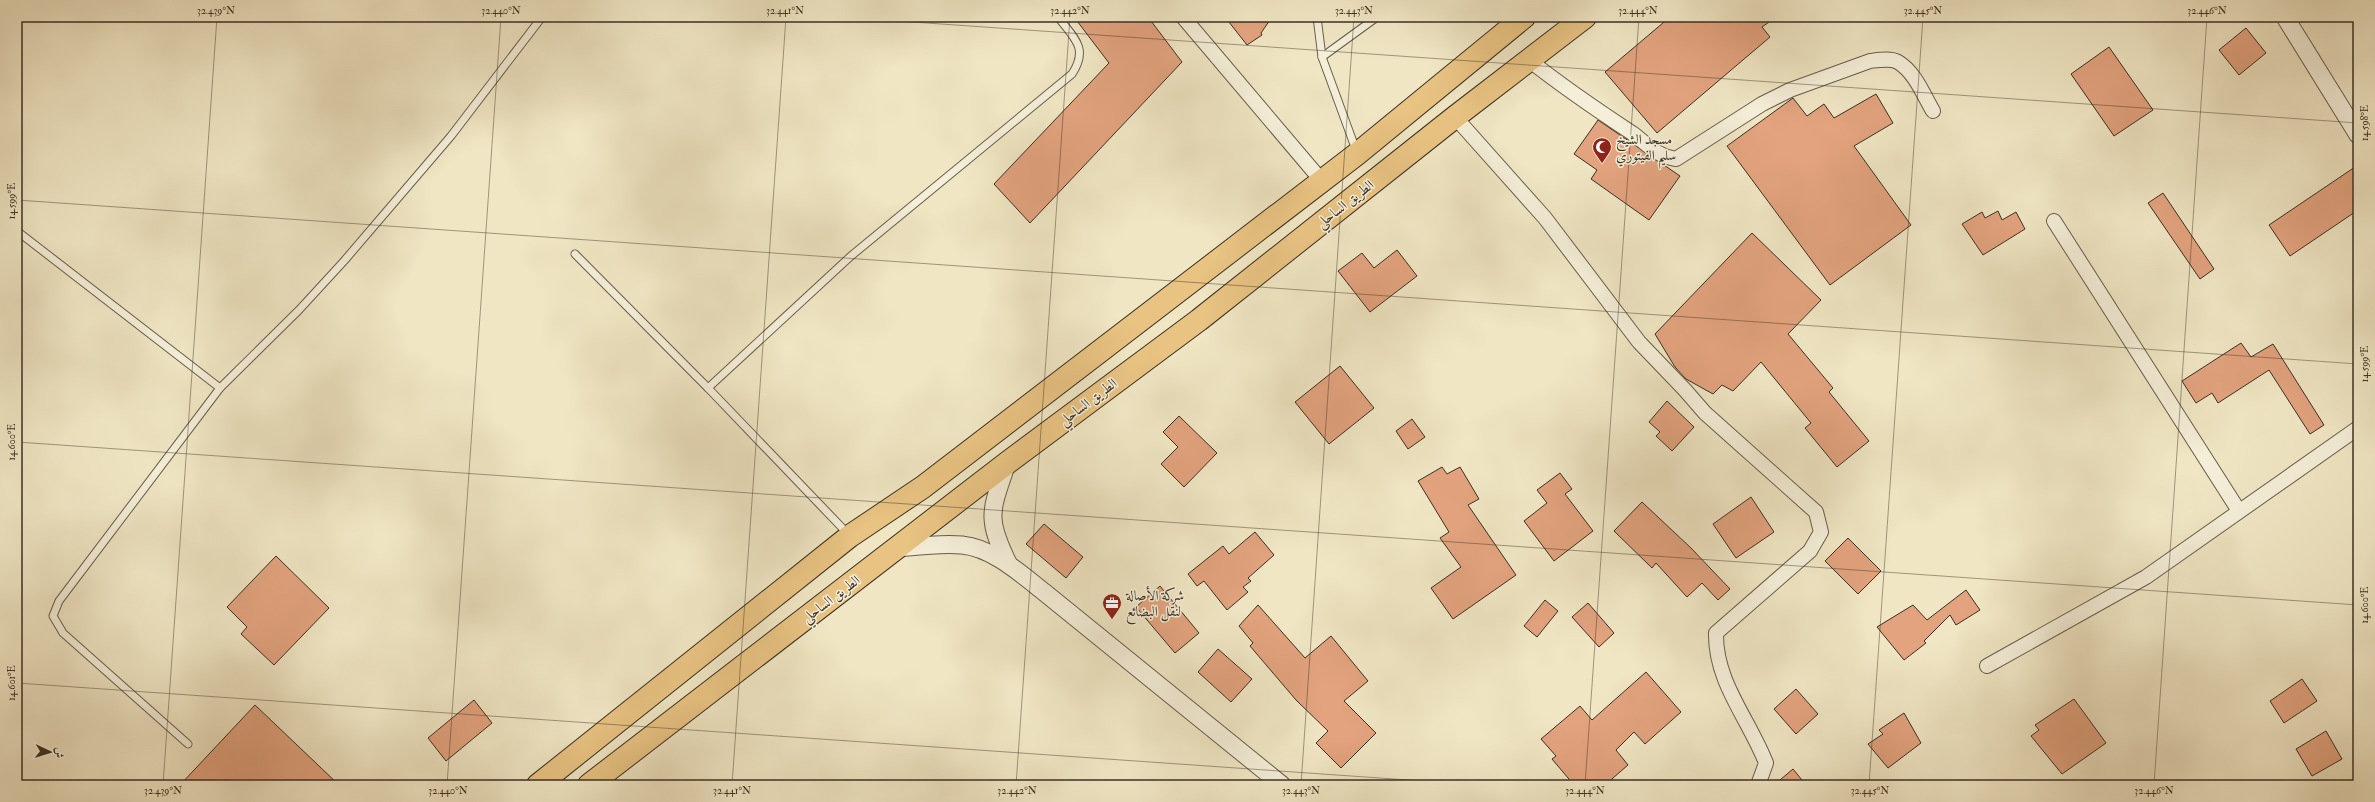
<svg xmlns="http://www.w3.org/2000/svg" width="2375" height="802" viewBox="0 0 2375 802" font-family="'IM FELL Double Pica',Amiri,serif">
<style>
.building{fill:#e2a37e;stroke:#3b3023}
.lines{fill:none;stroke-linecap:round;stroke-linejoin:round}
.service-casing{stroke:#685e4b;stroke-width:9}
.minor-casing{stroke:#685e4b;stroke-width:16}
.tertiary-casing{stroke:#685e4b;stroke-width:19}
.trunk-casing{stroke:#3b3023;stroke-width:24}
.service{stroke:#f5efd9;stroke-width:7}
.minor{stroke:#f5efd9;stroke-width:14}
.tertiary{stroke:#f5efd9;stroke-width:17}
.trunk{stroke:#e8c382;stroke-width:22}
.ticks{fill:none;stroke:#3b3023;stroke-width:1;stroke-opacity:0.45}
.labels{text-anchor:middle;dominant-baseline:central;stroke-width:3;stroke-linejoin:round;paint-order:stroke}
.poi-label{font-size:14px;fill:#3b3023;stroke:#f5efd9;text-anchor:start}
.street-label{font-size:14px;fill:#3b3023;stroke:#f5efd9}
.neatline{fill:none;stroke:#3b3023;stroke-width:1.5}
.ticks-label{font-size:10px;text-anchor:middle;fill:#3b3023}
</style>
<rect width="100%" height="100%" fill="#f0e6c4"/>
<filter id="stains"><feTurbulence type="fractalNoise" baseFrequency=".005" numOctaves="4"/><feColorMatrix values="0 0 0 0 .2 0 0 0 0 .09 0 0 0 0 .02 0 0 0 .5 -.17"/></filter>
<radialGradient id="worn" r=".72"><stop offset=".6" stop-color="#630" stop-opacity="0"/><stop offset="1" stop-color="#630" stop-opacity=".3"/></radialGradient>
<g class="building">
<polygon points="1074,17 1148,17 1182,62 1030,223 994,184 1109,63"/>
<polygon points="1225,17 1272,17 1261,33 1262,35 1247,45"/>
<polygon points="1670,17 1776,17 1762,27 1770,37 1657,133 1605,72"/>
<polygon points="2246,28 2266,53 2239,75 2219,50"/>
<polygon points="2109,47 2153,110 2114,136 2071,74"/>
<polygon points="1876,94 1893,123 1854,146 1911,225 1830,285 1727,146 1793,98 1807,116 1824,104 1834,118"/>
<polygon points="1598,120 1680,176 1649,220 1591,179 1597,170 1574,154"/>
<polygon points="2358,165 2358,210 2290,256 2269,225"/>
<polygon points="2163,193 2214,269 2200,279 2148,203"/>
<polygon points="1998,211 2002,220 2016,212 2025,229 1983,255 1962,224 1982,212 1985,218"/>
<polygon points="1752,233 1821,300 1788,334 1833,388 1829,392 1869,441 1837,467 1805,428 1811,423 1761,362 1733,391 1722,385 1713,394 1686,379 1675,367 1655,334"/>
<polygon points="1397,250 1417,276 1370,312 1338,271 1362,253 1374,268"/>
<polygon points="2241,343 2251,357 2273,344 2324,425 2310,434 2269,370 2218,403 2212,393 2196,403 2182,381"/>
<polygon points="1340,366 1374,408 1329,444 1295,402"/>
<polygon points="1667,401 1694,427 1672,451 1656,436 1660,432 1649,422"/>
<polygon points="1179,416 1217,453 1184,487 1161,464 1178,447 1163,432"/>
<polygon points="1412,419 1425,437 1408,449 1396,431"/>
<polygon points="1442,467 1447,474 1460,467 1479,499 1468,505 1516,575 1453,619 1431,588 1461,567 1440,538 1449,532 1418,481"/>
<polygon points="1560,473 1572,489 1565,494 1593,531 1554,561 1524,521 1547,503 1537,490"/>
<polygon points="1751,497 1774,532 1736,558 1713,524"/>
<polygon points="1642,502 1691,548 1730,589 1718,600 1702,583 1687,597 1656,563 1652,568 1614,531"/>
<polygon points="1044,524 1083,557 1066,578 1026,544"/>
<polygon points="1255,532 1274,555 1248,578 1251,581 1243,587 1248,592 1227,610 1204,581 1197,586 1188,574 1223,546 1229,554"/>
<polygon points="1848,538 1881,571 1858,594 1825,561"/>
<polygon points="276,556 329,608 274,665 241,634 247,627 227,607"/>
<polygon points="1160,586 1199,633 1175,653 1136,607"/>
<polygon points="1966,590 1980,610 1956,625 1950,615 1924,641 1926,643 1904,660 1877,627 1913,605 1927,620"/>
<polygon points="1545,600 1558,611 1537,637 1524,626"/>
<polygon points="1588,603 1614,633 1599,647 1572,617"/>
<polygon points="1258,605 1305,658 1331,636 1368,681 1344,701 1376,733 1341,768 1316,743 1328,731 1296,700 1250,646 1253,643 1239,626"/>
<polygon points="1218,649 1252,679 1231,702 1198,672"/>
<polygon points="1646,672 1681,712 1645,744 1634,732 1616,750 1628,765 1605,785 1574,785 1552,759 1556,756 1541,739 1580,706 1592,720"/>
<polygon points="2302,679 2317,701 2284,723 2270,701"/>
<polygon points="1796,689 1818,714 1796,734 1774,709"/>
<polygon points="2074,699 2106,743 2062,774 2031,736 2039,730 2035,725"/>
<polygon points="474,700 492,723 446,761 428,738"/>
<polygon points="255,705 339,785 180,785"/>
<polygon points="1904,713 1921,743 1888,768 1868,744 1883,734 1879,730"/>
<polygon points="2326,731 2342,759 2312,776 2296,749"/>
<polygon points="1793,769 1806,785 1774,785"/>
</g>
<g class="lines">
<defs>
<g id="service">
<polyline points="1317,17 1322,57 1356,150"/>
<polyline points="1322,57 1377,17"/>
<polyline points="17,231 220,388"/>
<path d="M575 254 708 388 851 256 1072 74C1089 48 1074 38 1058 17"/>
<polyline points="708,388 849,535"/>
<polyline points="188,744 63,633 53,616 59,601 220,388 299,310 344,261 451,136 542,17"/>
</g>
<g id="minor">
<polyline points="1183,17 1321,180"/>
<path d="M1529 60C1562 86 1597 110 1632 133 1647 144 1656 156 1676 159L1762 104 1790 90 1870 61C1879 60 1891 58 1898 62 1915 72 1924 96 1933 111"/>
<path d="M1455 117 1545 218 1639 342 1685 390 1705 413 1816 512 1821 532 1810 551 1716 633C1715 682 1749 719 1766 763L1758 785"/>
<polyline points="2054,221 2239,511"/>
<polyline points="1987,666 2146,577 2358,428"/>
</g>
<g id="tertiary">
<polyline points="2285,17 2358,135"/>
<path d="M1007 463C991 511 985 517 1009 565"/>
<path d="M898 548C919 546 941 543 962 545 993 548 1021 574 1044 592L1282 785"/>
</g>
<g id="trunk">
<polyline points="538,785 850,536 923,487 1357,154 1524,17"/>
<polyline points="589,785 1007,463 1199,320 1455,117 1585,17"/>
</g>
</defs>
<use href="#service" class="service-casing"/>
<use href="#minor" class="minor-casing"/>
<use href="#tertiary" class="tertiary-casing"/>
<use href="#trunk" class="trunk-casing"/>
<use href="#service" class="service"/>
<use href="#minor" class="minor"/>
<use href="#tertiary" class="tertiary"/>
<use href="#trunk" class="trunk"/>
</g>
<path class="ticks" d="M841 17 2358 123M17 200 2358 364M17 442 2358 605M17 683 1480 785M163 785 217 17M447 785 501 17M732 785 786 17M1016 785 1070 17M1301 785 1354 17M1585 785 1639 17M1869 785 1923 17M2154 785 2207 17"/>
<defs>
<symbol id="mosque-pin" viewBox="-11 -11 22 30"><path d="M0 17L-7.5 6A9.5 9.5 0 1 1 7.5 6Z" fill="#8f2418" stroke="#f5efd9"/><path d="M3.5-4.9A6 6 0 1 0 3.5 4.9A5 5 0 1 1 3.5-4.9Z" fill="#fff"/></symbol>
<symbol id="office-pin" viewBox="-11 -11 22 30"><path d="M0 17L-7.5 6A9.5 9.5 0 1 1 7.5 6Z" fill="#8f2418" stroke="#f5efd9"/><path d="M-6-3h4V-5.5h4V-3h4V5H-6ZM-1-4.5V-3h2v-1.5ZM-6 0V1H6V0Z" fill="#fff"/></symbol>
</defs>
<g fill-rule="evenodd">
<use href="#mosque-pin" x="1591" y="136" width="22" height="30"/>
<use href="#office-pin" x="1101" y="592" width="22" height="30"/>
</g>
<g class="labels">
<g class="poi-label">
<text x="1616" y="139">مسجد الشيخ<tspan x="1616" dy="16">سليم الفيتوري</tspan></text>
<text x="1126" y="595">شركة الأصالة<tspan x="1126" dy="16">لنقل البضائع</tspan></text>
</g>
<g class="street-label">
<text transform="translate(1345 204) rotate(-38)">الطريق الساحلي</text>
<text transform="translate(1088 402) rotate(-37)">الطريق الساحلي</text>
<text transform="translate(831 599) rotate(-37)">الطريق الساحلي</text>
</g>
</g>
<rect width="2375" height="802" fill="none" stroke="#f0e6c4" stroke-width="44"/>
<g transform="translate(50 752) rotate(94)" stroke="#f5efd9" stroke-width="3" paint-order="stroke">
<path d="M0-3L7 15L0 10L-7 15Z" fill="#3b3023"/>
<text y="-6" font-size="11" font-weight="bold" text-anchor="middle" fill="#3b3023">ش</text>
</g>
<rect x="22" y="22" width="2331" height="758" class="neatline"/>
<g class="ticks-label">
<text x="216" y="14">32.439°N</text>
<text x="501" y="14">32.440°N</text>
<text x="785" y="14">32.441°N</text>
<text x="1070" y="14">32.442°N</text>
<text x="1354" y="14">32.443°N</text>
<text x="1638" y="14">32.444°N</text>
<text x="1923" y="14">32.445°N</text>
<text x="2207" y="14">32.446°N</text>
<text transform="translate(2364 123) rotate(-90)" y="4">14.598°E</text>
<text transform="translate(11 201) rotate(-90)" y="4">14.599°E</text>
<text transform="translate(2364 364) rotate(-90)" y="4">14.599°E</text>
<text transform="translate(11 442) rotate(-90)" y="4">14.600°E</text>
<text transform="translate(2364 605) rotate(-90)" y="4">14.600°E</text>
<text transform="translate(11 683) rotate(-90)" y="4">14.601°E</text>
<text x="163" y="794">32.439°N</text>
<text x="448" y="794">32.440°N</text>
<text x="732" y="794">32.441°N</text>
<text x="1017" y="794">32.442°N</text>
<text x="1301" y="794">32.443°N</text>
<text x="1585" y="794">32.444°N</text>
<text x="1870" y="794">32.445°N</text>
<text x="2154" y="794">32.446°N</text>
</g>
<rect width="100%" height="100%" filter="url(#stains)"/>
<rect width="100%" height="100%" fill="url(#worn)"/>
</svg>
